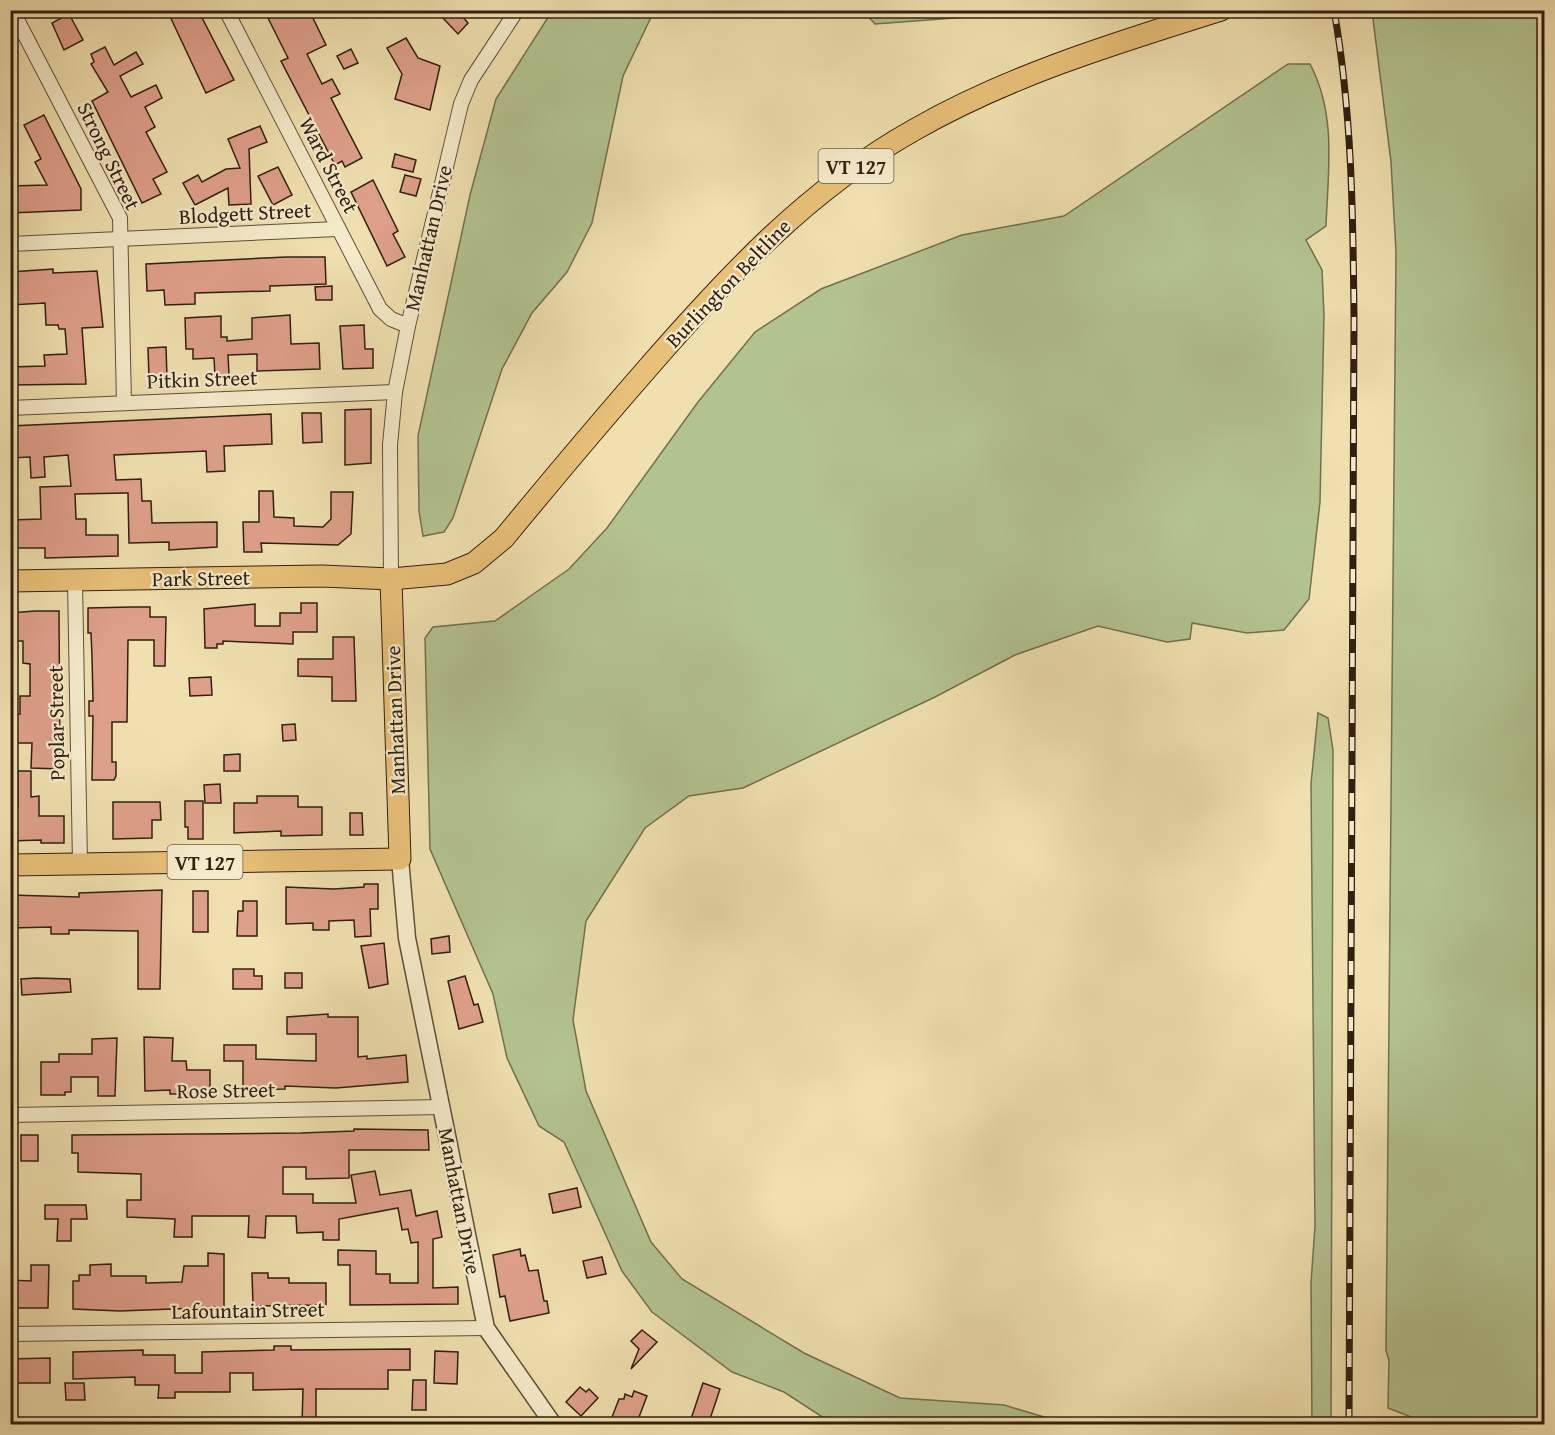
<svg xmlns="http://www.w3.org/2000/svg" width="1555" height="1435" viewBox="0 0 1555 1435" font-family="'Gentium Book Plus',serif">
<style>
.green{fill:#b3c390;stroke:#727150;stroke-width:1.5}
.building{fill:#dfa08b;stroke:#311f11;stroke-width:1.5}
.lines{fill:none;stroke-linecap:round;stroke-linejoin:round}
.minor-casing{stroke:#614f38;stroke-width:16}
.tertiary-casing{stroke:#614f38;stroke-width:19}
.primary-casing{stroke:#311f11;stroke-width:23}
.minor{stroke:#f5ebcb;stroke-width:14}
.tertiary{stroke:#f5ebcb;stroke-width:16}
.primary{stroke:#e8c078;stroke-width:21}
.rail-casing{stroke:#311f11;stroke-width:7}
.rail{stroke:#f5ebcb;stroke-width:4.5;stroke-dasharray:14;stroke-linecap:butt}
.labels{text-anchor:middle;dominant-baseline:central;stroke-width:4.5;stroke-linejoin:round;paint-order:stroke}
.shield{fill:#f5ebcb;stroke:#6c5c49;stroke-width:1.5}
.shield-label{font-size:20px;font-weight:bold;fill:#311f11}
.street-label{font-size:21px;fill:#311f11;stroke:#f5ebcb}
</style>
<rect width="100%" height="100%" fill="#f0e0af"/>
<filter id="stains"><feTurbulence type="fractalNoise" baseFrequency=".00333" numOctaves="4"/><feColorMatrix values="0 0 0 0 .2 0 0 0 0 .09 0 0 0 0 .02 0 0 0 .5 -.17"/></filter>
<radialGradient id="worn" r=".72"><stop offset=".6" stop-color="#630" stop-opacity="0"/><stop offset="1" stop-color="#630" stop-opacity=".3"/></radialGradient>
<g class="green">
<polygon points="552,11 654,11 623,76 592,223 567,272 532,313 502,369 453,518 444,532 423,536 419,511 418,436 470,195 496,99"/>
<polygon points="863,11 1046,11 875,24"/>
<polygon points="1372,11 1544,11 1544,1424 1429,1424 1388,1408 1389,1360 1386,1351 1396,252 1391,162"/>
<path d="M1288 64H1310C1337 115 1328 171 1326 226L1306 240 1322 270 1324 315 1320 502 1309 599 1284 630 1247 633 1192 623 1190 639 1167 642 1098 626 1015 655 935 697 743 788 689 796 645 828 586 921 573 1020 586 1091 651 1242 682 1279 804 1353 900 1398 1004 1405 1044 1417 1054 1424H833L784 1392 732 1372 652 1312 622 1271 564 1142 539 1126 507 1058 493 994 430 849 425 638 433 627 495 621 569 569 607 528 698 402 755 332 821 289 962 235 1064 216Z"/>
<polygon points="1318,713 1328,718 1333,750 1331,1424 1312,1424 1311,1283 1315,1226 1311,784"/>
</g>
<g class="building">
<polygon points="167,10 198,10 234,80 206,93"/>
<polygon points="264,10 309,10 326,45 307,54 322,84 332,79 340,94 331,98 362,158 345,167 342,161 335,165 281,61 288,58"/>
<polygon points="449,10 457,10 468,23 458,34 442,17"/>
<polygon points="69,14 83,40 64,50 52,23"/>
<polygon points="406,38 418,58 440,66 430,110 395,99 402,74 387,48"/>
<polygon points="105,47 114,65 136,52 143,64 120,76 131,97 156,85 162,98 145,107 155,127 146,132 167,172 153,179 161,194 142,203 92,101 108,92 91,64 94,62 91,54"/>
<polygon points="351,49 358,63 344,69 337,56"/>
<polygon points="44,115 81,189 81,210 10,213 10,186 47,185 35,162 41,159 24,125"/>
<polygon points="260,126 267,142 249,149 251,204 229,205 228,188 195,205 183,183 198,175 202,182 226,169 240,168 228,139"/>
<polygon points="395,154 416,160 413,172 392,167"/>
<polygon points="278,167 292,195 273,205 258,176"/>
<polygon points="405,175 421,179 416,196 400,192"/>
<polygon points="373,180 398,231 393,234 405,257 387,266 351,192"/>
<polygon points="286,257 325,257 326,284 270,286 270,291 195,293 195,304 165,305 164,290 147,291 146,264"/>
<polygon points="53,269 53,273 97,271 103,327 82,328 86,384 10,385 10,367 45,366 44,355 67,354 65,329 59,329 58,325 46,325 45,303 10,305 10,272"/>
<polygon points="332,286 332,300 316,300 315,287"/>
<polygon points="290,315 291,344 319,343 320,369 257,371 257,354 228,355 229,375 215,376 214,358 193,359 193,349 186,349 185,318 221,316 221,337 227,337 227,341 252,339 252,318"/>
<polygon points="364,325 365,349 373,349 373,368 343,369 340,326"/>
<polygon points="166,347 167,377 149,378 148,348"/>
<polygon points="371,409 371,463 345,465 345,410"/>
<polygon points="302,413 321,413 322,442 303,443"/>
<polygon points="271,414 272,444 224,446 225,471 207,472 206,451 114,455 116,480 141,479 142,501 151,501 152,523 217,522 217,547 169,550 169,542 129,543 128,493 126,493 75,494 76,519 86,519 86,535 118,535 118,556 45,558 45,548 10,548 10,520 41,519 40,487 71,486 68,455 44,457 45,477 31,478 30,457 10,458 10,426"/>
<polygon points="259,491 273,491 274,517 294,518 294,526 323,527 331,519 331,492 353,492 351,534 338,545 261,543 262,552 244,552 243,522 259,522"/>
<polygon points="301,603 317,603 317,632 293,632 293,644 223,641 223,644 217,644 217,648 205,648 204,609 255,604 255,626 280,626 280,613 301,613"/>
<polygon points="132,607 150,607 150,617 166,617 165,666 154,666 154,640 128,640 127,722 112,722 112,762 116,762 116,776 114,780 92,780 93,716 89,716 89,701 93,701 92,657 91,633 88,633 88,608"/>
<polygon points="35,611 59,611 60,769 31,768 32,743 15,743 16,714 20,714 20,696 30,696 30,664 23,663 23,641 10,641 10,613"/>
<polygon points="333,637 354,637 356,701 332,701 332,677 298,676 298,659 333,659"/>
<polygon points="211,677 212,695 190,696 189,678"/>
<polygon points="295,724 296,740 283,741 282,725"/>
<polygon points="240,754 240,771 224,771 224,755"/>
<polygon points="18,771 31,771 31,797 39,796 39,816 64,816 64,843 41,843 41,840 10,841 10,807 18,807"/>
<polygon points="220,784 221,803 205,803 204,785"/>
<polygon points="257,796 298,796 298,807 322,807 322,835 281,836 281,831 234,833 234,803 257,803"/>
<polygon points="185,801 203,801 203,839 188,839 188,827 185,827"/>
<polygon points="113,802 160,802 161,820 152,820 152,838 113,839"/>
<polygon points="350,813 362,813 363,835 350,835"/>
<polygon points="364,884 378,884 378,909 370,909 371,936 355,937 354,920 329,921 329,930 313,930 313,923 286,924 286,887 334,889 364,887"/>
<polygon points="162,890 160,989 138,989 138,931 69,930 69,934 51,934 51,927 10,928 10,895 79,897 79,893"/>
<rect x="193" y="891" width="15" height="41"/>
<polygon points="243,901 257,901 257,936 237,936 238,911 243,911"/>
<polygon points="449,936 450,952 432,954 431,939"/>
<polygon points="384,943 388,984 369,988 361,946"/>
<polygon points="233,969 254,969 254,976 262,976 262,989 233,989"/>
<rect x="285" y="973" width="17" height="15"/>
<polygon points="465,976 474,1005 478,1004 483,1022 459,1029 448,981"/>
<polygon points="36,978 70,979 71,992 22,995 21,979"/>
<polygon points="328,1014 328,1017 358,1017 358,1057 367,1056 367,1059 406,1055 408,1082 336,1088 285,1086 285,1089 243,1090 243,1061 224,1061 224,1045 256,1045 256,1059 316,1061 316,1034 287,1034 287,1017"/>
<polygon points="144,1037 173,1038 172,1061 186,1061 187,1070 210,1070 210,1090 187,1091 187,1094 170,1094 170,1090 145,1091"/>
<polygon points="117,1038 115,1096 98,1096 98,1077 71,1077 71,1092 65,1092 65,1095 41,1095 41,1062 59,1062 59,1054 92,1054 92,1039"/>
<polygon points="354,1129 428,1130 429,1150 349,1150 349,1178 306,1179 306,1167 283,1167 283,1194 313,1194 313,1203 356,1203 351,1175 375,1171 380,1195 411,1190 416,1216 437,1211 442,1237 433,1239 433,1288 458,1287 458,1304 350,1305 350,1265 338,1265 338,1250 376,1251 376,1274 390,1274 390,1283 418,1283 418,1242 411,1243 408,1229 402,1230 398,1208 339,1219 339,1240 323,1240 323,1232 297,1233 296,1216 266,1216 265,1238 248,1237 249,1216 192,1216 192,1237 174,1237 175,1219 127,1217 127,1200 141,1200 141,1174 78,1172 78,1153 72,1153 72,1135 301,1133 354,1131"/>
<rect x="21" y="1135" width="17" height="26"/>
<polygon points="577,1188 581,1207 553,1213 549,1194"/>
<polygon points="45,1205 86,1205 87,1219 71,1219 71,1241 57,1241 58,1219 45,1219"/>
<polygon points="520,1249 521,1256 525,1255 529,1271 538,1270 544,1301 547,1301 549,1313 510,1321 505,1296 500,1297 493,1255"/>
<polygon points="208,1253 224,1254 224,1307 120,1311 73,1309 73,1281 79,1281 79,1275 90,1275 90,1265 111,1264 111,1276 146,1276 146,1283 182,1282 184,1266 208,1266"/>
<polygon points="602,1257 606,1274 587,1278 583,1261"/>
<polygon points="31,1265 49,1265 48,1308 10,1308 10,1280 31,1281"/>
<polygon points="252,1273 268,1273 268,1278 289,1278 289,1283 326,1283 326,1305 253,1306"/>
<polygon points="642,1330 657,1342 631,1369 639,1349 631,1341"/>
<polygon points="274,1346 291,1346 291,1350 410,1349 410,1370 388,1370 388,1389 316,1389 316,1425 302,1425 303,1389 253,1390 253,1373 230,1373 230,1392 175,1392 175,1398 158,1398 159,1385 135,1385 135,1377 73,1379 73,1352 143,1350 143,1355 175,1355 175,1373 202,1373 202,1352 274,1350"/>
<polygon points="435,1351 458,1352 457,1384 434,1383"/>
<polygon points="50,1358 50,1383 10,1383 10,1359"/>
<polygon points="413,1380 426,1380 426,1410 412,1410"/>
<polygon points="65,1383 84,1383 85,1400 66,1400"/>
<polygon points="703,1383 720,1389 708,1425 689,1425"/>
<polygon points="580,1387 586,1392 589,1389 598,1398 581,1416 566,1402"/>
<polygon points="634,1391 647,1396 636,1425 609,1425 619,1399 624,1399 625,1394 632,1397"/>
</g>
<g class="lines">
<defs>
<g id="minor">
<polyline points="12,10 120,218 124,403"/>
<polyline points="226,10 380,309 391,319 408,326"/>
<polyline points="10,244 337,229"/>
<polyline points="10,408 395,392"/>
<polyline points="391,579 390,445 395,392 408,326 461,104 471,80 517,10"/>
<polyline points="75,581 80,864"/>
<polyline points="10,1115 441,1107"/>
<polyline points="10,1334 486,1328"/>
</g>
<polyline id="tertiary" points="400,859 407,938 486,1328 553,1424"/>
<g id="primary">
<path d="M10 581 322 576 391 579 447 574 474 563 504 538C551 481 598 425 646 370 726 278 807 190 914 130 1010 75 1116 43 1221 10"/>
<polyline points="10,865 400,859 391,579"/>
</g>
</defs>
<use href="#minor" class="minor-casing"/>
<use href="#tertiary" class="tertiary-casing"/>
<use href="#primary" class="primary-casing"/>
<use href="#minor" class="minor"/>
<use href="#tertiary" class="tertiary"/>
<use href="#primary" class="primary"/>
<defs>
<path id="rail" d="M1334 10C1352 112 1353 214 1354 317L1349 1424"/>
</defs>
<use href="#rail" class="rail-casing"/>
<use href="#rail" class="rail"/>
</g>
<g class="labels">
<g class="shield">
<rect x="818.5" y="149" width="75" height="34" rx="4.5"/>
<rect x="167.5" y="845" width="75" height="34" rx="4.5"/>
</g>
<g class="shield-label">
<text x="856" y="166">VT 127</text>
<text x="205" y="862">VT 127</text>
</g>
<g class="street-label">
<text transform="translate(109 156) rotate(64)">Strong Street</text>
<text transform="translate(329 165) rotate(63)">Ward Street</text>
<text transform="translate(245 213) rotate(-3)">Blodgett Street</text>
<text transform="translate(428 238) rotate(-77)">Manhattan Drive</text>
<text transform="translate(728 283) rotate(-46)">Burlington Beltline</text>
<text transform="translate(202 379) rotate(-2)">Pitkin Street</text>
<text transform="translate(201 578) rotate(-1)">Park Street</text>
<text transform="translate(395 720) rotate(-92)">Manhattan Drive</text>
<text transform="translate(56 723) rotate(-91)">Poplar Street</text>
<text transform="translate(226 1090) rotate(-1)">Rose Street</text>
<text transform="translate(460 1201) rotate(79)">Manhattan Drive</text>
<text transform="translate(248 1310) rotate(-1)">Lafountain Street</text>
</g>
</g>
<rect width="1555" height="1435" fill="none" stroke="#f0e0af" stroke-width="36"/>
<rect x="12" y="12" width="1531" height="1411" fill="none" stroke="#311f11" stroke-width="3"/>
<rect x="18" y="18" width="1519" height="1399" fill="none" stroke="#311f11" stroke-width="1.5"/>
<rect width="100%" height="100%" filter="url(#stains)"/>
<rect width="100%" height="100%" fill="url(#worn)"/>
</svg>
